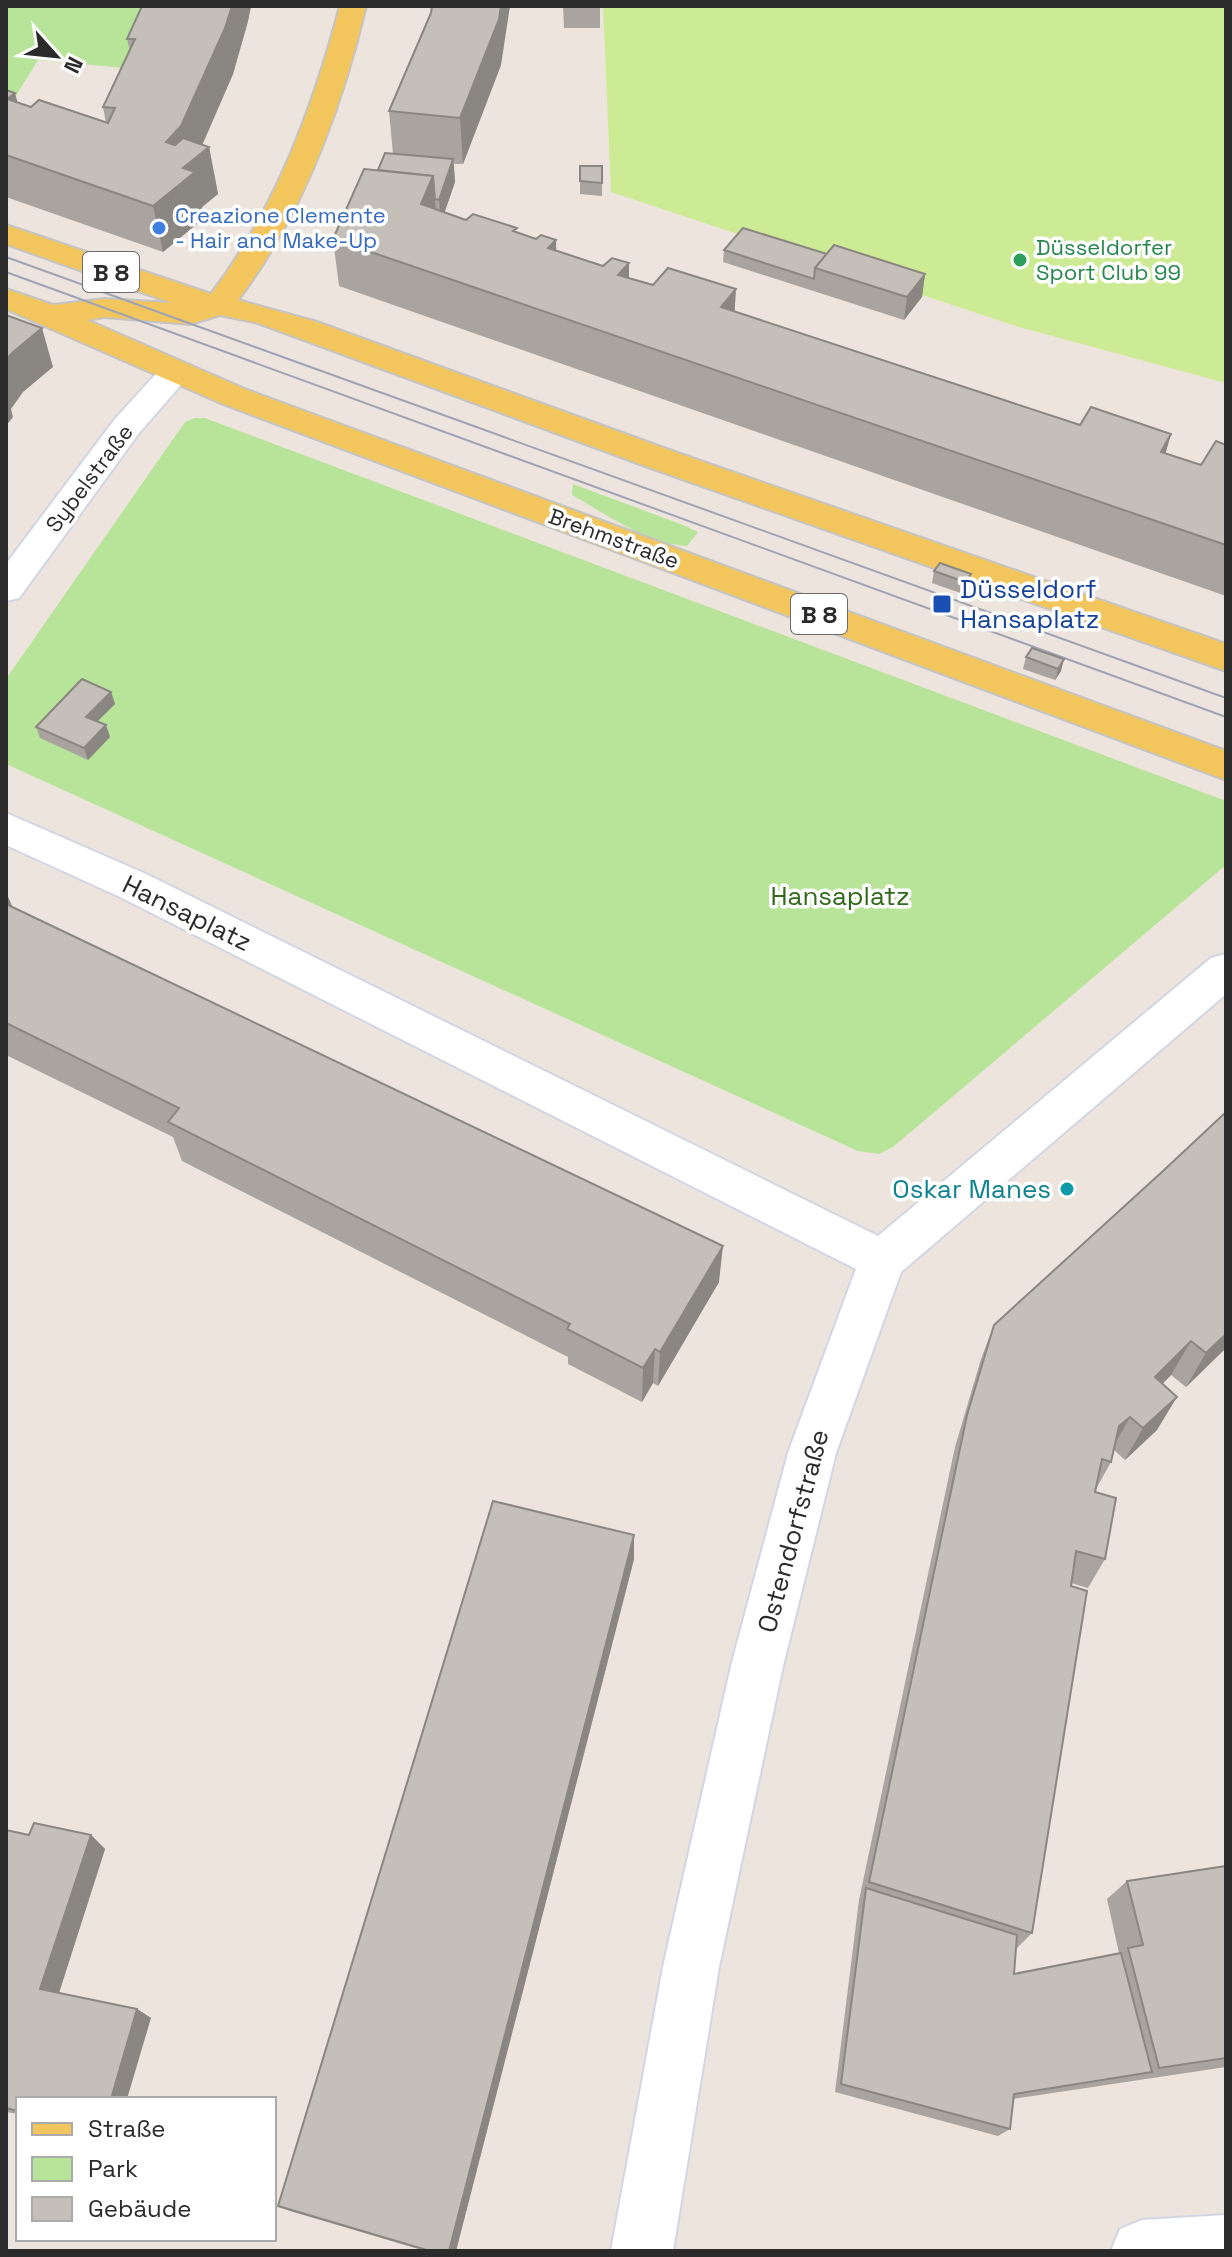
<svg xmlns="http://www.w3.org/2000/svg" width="1232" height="2257" viewBox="0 0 1232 2257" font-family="'Space Grotesk',sans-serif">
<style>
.green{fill:#b7e499}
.pitch{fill:#cceb94}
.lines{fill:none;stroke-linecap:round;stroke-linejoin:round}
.minor-casing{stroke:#d2d6e4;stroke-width:4}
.major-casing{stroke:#c4c4c4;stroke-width:4}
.minor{fill:#fff;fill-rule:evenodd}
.major{fill:#f2c65d;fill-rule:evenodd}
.tram{stroke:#9fa4b5;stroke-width:2}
.wall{fill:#a9a49f}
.shaded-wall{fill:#8a8682}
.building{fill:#c5bfb9;stroke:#8a8682;stroke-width:2}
.shop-dot{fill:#3f7fe0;stroke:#fff;stroke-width:3}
.leisure-dot{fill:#2e9e5b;stroke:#fff;stroke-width:3}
.transit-dot{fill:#1a4fb4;stroke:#fff;stroke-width:3}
.culture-dot{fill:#0f9aa8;stroke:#fff;stroke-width:3}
.labels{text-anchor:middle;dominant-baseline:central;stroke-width:7;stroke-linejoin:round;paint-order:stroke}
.far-shop-label{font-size:22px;fill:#366cbe;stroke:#fff;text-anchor:start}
.far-leisure-label{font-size:22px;fill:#27864d;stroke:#fff;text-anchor:start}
.far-street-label{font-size:22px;fill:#2b2b2b;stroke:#fff}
.shield{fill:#fff;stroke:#6b6b6b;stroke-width:2}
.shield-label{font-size:24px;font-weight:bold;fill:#2b2b2b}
.transit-label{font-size:26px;fill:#164399;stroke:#fff;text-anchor:start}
.park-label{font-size:26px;fill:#2f6919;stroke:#fff}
.street-label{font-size:26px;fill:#2b2b2b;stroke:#fff}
.culture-label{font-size:26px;fill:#0d838f;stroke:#fff;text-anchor:end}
</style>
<rect width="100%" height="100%" fill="#ede5dd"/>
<g class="green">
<polygon points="6,6 169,6 146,70 38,60 6,112"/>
<polygon points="195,418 205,418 1226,801 1226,865 893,1147 879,1154 858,1151 6,764 6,679 185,422"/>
<path d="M573 484 683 525 698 532 687 546C647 544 606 514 572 495Z"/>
</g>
<polygon class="pitch" points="603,6 1226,6 1226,383 1019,327 611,192"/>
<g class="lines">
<defs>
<g id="minor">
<polygon points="176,361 187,364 192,371 187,378 139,433 19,598 6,601 6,564 115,419 165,364"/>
<polygon points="6,813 146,874 878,1236 1211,958 1226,954 1226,994 901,1272 836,1453 783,1666 719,1967 673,2251 611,2251 663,1967 731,1666 788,1453 856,1269 118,896 6,845"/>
<polygon points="1226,2215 1226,2251 1111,2251 1120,2229 1142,2220"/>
</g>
<path id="major" d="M340 6H366C341 110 303 214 238 300L317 322 672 451 1226 644V671L648 467 258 323 220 315 190 324 105 317 87 320 247 390 1226 751V780L223 404 6 309V289L53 305 105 299 172 303 6 244V225L211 294C275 210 313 108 340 6Z"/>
</defs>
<use href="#minor" class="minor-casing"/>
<use href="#major" class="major-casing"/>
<use href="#minor" class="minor"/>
<use href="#major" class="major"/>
<g class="tram">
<polyline points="6,257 1226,698"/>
<polyline points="6,272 1226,717"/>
</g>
</g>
<g class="wall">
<polygon points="142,6 251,6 248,21 233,74 202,145 209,147 218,194 202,207 204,218 163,252 6,197 6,90 18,102 31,107 106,123 103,107 130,51 127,39"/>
<polygon points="563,6 600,6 600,28 564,28"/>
<polygon points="501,65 463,164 454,164 455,182 444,213 466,220 517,233 556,251 603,266 629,263 629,278 1080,425 1171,434 1165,453 1201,465 1226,445 1226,596 339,286 333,239 378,170 393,154 389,111"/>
<polygon points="580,166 602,166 602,196 580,194"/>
<polygon points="724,250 827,254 925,274 922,297 904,320 723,262"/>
<polygon points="934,571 971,574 969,586 963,594 932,583"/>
<polygon points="1032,648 1061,671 1055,680 1023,669 1026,657"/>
<polygon points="111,692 115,704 97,721 106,725 110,737 88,760 40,738 36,727"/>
<polygon points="6,892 12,907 719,1282 658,1386 653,1383 642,1402 568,1364 568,1357 182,1161 173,1137 6,1055"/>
<polygon points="1226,1112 1226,1348 1186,1387 1171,1375 1162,1384 1157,1430 1125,1460 1114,1450 1111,1462 1096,1489 1105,1559 1088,1588 1071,1583 1032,1933 1016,1949 1014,1974 1119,1953 1107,1899 1127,1881 1226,1866 1226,2067 1013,2099 1010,2129 998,2136 835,2092 859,1900 955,1447 981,1359 994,1325 1163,1171"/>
<polygon points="634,1535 634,1559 456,2251 425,2251 290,2211 278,2206"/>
<polygon points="6,1830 29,1835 91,1835 105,1849 59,1993 137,2009 151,2018 18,2099 18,2114 6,2112"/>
</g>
<g class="shaded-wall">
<polygon points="232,6 251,6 248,21 233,74 197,157 209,147 218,194 202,207 204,218 163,252 153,206 166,142"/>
<polygon points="501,6 510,6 501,65 463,164 460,118"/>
<polygon points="15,93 28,140 7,99"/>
<polygon points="453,159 455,182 441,223 439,200"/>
<polygon points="433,176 437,223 421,204"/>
<polygon points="556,240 557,286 548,248"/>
<polygon points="629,263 629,310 618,275"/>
<polygon points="925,274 922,297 904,320 907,297"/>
<polygon points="736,289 733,336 721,307"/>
<polygon points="6,313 17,349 42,328 53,367 23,392 11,409 13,417 6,426"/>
<polygon points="1171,434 1158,480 1161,452"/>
<polygon points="971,574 969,586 963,594 965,582"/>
<polygon points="1064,659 1061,671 1055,680 1058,669"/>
<polygon points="111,692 115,704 90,729 86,717"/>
<polygon points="106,725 110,737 88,760 84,748"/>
<polygon points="6,892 24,934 6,919"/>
<polygon points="723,1246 719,1282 658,1386 660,1352"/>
<polygon points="1226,1334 1226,1348 1186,1387 1206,1353"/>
<polygon points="1191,1341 1171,1375 1136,1411 1155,1377"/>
<polygon points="655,1349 653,1383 642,1402 643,1368"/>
<polygon points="1177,1397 1157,1430 1125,1460 1143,1428"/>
<polygon points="1130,1417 1112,1449 1119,1426"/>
<polygon points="634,1535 634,1559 456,2251 449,2251"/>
<polygon points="91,1835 105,1849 57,1999 40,1989"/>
<polygon points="137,2009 151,2018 127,2099 111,2099"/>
</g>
<g class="building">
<polygon points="142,6 232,6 225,28 181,126 166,142 175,145 183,138 209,147 183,168 195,172 153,206 6,155 6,90 15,93 7,99 31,107 39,100 108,123 115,108 103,107 135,39 127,39"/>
<polygon points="432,6 501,6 499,19 460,118 389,111 431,13"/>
<polygon points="385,153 453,159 439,200 435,199 433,176 378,170"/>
<polygon points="580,166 602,166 602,183 580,181"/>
<polygon points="364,169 433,176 421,204 466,220 473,214 517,228 513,231 536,239 541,235 556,240 548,248 603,266 612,258 629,263 618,275 653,285 668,268 736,289 721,307 1080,425 1091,407 1171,434 1161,452 1201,465 1216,441 1226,445 1226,545 333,239"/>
<polygon points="743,228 827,254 815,268 814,279 724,250"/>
<polygon points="834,245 925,274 907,297 815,268"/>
<polygon points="6,315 42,328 12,353 6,360"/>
<polygon points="940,563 971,574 965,582 934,571"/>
<polygon points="1032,648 1064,659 1058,669 1026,657"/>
<polygon points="82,679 111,692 86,717 106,725 84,748 36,727"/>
<polygon points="6,904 723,1246 660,1352 655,1349 643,1368 567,1329 570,1324 168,1122 179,1108 6,1023"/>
<polygon points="1226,1112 1226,1334 1206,1353 1191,1341 1155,1377 1177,1397 1143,1428 1130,1417 1119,1426 1111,1462 1102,1459 1095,1492 1116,1498 1105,1559 1076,1551 1071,1586 1087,1591 1032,1933 869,1882 967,1415 994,1325 1163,1171"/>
<polygon points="493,1501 634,1535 449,2251 430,2251 278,2206"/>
<polygon points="34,1823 91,1835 40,1989 137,2009 111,2099 18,2099 18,2111 6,2108 6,1830 29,1835"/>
<polygon points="1226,1866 1226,2058 1159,2068 1128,1948 1143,1945 1127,1881"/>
<polygon points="866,1888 1017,1935 1014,1974 1121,1953 1152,2072 1014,2094 1010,2129 841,2084"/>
</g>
<circle class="shop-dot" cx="159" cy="228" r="8"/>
<circle class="leisure-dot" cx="1020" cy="260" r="8"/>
<rect class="transit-dot" x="932" y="594" width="20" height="20" rx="4"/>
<circle class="culture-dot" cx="1067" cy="1189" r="8"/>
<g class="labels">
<g class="far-shop-label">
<text x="175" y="215">Creazione Clemente<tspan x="175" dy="25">- Hair and Make-Up</tspan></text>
</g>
<g class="far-leisure-label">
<text x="1036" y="247">Düsseldorfer<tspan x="1036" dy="25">Sport Club 99</tspan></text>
</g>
<g class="far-street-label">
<text transform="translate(89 478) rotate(-53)">Sybelstraße</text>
<text transform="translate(614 538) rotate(20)">Brehmstraße</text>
</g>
<g class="shield">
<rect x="83" y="252" width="56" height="40" rx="6"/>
<rect x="791" y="594" width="56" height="40" rx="6"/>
</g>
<g class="shield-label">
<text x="111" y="272">B 8</text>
<text x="819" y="614">B 8</text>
</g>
<g class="transit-label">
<text x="960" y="589">Düsseldorf<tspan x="960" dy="30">Hansaplatz</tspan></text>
</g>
<g class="park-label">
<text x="840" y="896">Hansaplatz</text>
</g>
<g class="street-label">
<text transform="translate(187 913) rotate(26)">Hansaplatz</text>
<text transform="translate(793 1531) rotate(-75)">Ostendorfstraße</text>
</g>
<g class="culture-label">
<text x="1051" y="1189">Oskar Manes</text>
</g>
</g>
<rect width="1232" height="2257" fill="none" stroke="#2b2b2b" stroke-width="16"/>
<rect x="16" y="2097" width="260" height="144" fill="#ffffff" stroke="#aaaaaa" stroke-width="2"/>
<rect x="32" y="2123" width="40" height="12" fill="#f2c65d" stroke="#aaaaaa" stroke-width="2"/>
<text x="88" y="2137" font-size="24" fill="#2b2b2b">Straße</text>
<rect x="32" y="2157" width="40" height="24" fill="#b7e499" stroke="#aaaaaa" stroke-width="2"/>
<text x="88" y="2177" font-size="24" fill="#2b2b2b">Park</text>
<rect x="32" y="2197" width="40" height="24" fill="#c5bfb9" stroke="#aaaaaa" stroke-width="2"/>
<text x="88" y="2217" font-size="24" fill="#2b2b2b">Gebäude</text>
<g transform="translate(56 56) rotate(117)" stroke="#ffffff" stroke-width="6" paint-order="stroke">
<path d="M0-6L14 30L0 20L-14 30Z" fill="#2b2b2b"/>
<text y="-12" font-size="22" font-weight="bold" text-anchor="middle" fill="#2b2b2b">N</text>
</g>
</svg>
